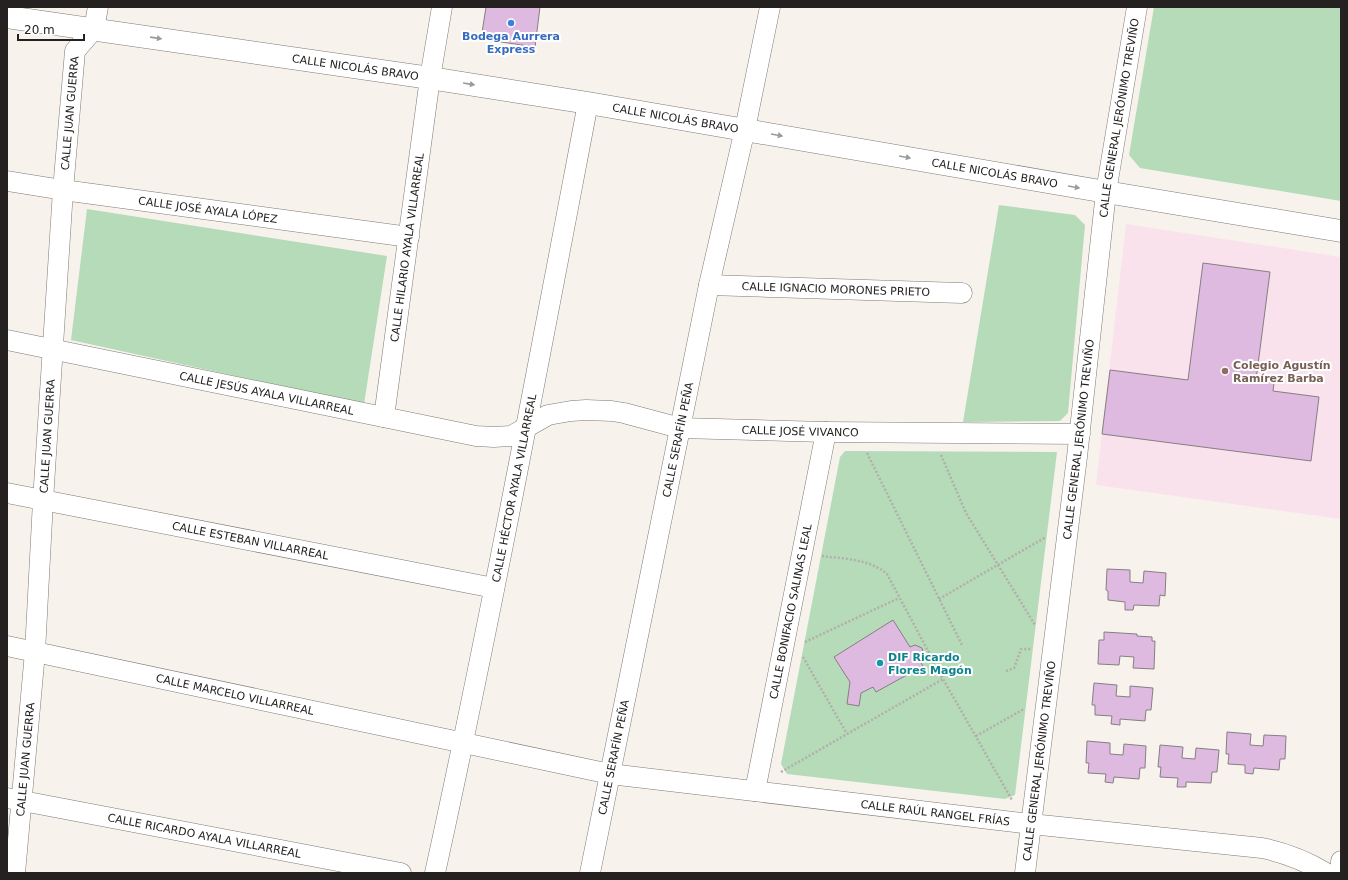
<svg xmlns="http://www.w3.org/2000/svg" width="1348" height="880" viewBox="0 0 1348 880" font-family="'DejaVu Sans',sans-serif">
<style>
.education{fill:#fae2ec}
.green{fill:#b5dbb8}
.building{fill:#dfbae0;stroke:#847f84}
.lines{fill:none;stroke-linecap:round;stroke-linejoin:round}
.minor-casing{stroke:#7f7975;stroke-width:21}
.tertiary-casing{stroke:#7f7975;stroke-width:23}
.path{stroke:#b3aeab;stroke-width:2.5;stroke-dasharray:2 2;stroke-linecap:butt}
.minor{stroke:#fff;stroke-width:20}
.tertiary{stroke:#fff;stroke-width:22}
.oneway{fill:#9c9b9b}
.shop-dot{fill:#3f7fe0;stroke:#fff;stroke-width:1.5}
.education-dot{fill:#8d6e63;stroke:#fff;stroke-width:1.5}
.culture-dot{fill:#0f9aa8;stroke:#fff;stroke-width:1.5}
.labels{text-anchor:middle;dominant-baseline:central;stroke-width:4;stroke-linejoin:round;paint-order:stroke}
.shop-label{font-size:11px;font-weight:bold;fill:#366cbe;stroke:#fff}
.street-label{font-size:11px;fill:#242120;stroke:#fff}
.education-label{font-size:11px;font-weight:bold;fill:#785e54;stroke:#fff;text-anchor:start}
.culture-label{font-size:11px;font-weight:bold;fill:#0d838f;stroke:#fff;text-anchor:start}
</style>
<rect width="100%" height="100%" fill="#f8f2ed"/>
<polygon class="education" points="1126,224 1341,257 1341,519 1096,485"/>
<g class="green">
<polygon points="1154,7 1341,7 1341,201 1140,168 1129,155"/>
<polygon points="999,205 1075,215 1085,225 1068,413 1060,421 963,422"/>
<polygon points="87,209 387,256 364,404 71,340"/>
<polygon points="845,451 1057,452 1015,795 1005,799 787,774 781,764 840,457"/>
</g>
<g class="building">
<polygon points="486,7 540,7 535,47 481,39"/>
<polygon points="1203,263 1270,272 1256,380 1274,383 1273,391 1319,397 1311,461 1102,434 1110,370 1188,380"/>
<polygon points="1107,569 1130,570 1130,582 1143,583 1144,571 1166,573 1165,596 1160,595 1159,606 1134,605 1133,610 1125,610 1125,602 1108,600 1108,591 1106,590"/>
<polygon points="893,620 910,647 915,645 922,648 924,656 919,660 923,666 876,692 873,687 861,693 859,706 847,704 850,682 834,657"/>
<polygon points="1104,632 1137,634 1137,636 1152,637 1152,641 1155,641 1154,669 1133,668 1134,657 1120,656 1119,665 1098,664 1099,640 1104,640"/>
<polygon points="1094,683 1117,685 1116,696 1130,697 1130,686 1153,688 1151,710 1146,710 1145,721 1120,719 1120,725 1111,724 1112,716 1095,715 1095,705 1092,705"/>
<polygon points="1227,732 1251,734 1250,745 1263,746 1264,735 1286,736 1285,759 1280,759 1279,770 1254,768 1253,774 1245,773 1245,765 1228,764 1229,754 1226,754"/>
<polygon points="1087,741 1110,743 1110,754 1123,755 1124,744 1146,746 1145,768 1140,768 1139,779 1114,777 1113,783 1105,782 1106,774 1088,773 1089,763 1086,763"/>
<polygon points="1160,745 1183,747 1182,758 1195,759 1196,748 1219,750 1217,772 1212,772 1211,783 1186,782 1186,787 1177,787 1178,778 1160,777 1161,767 1158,767"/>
</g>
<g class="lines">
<defs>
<g id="minor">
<path id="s1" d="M7 181 63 190 409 237"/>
<path id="s2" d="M709 285 962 293"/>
<path id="s3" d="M7 340 476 436 494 437 511 436 548 415 571 411 586 410 612 411 624 413 680 428 826 432 1080 434"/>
<path id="s4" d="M384 417 430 78 442 7"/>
<path id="s5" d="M7 493 494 588"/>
<path id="s6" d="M7 646 610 774 1031 824 1262 848C1286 853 1306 861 1326 873"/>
<path id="s7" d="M755 791 826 432"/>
<path id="s8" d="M7 798 401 873"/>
<path id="s9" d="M15 873 35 652 43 501 63 190 75 51 94 29 98 7"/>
<path id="s10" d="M435 873C491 617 539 360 588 103"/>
<path id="s11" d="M590 873 709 285 745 129 770 7"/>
<path id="s12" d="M1025 873 1077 457 1106 192 1137 7"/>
<polyline points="1341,873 1341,861"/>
</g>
<g id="tertiary">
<path id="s13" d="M7 17 430 78 588 103 1106 192 1341 231"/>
</g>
</defs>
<use href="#minor" class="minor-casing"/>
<use href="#tertiary" class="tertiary-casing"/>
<g class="path">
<polyline points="867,453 962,645"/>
<polyline points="941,455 966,513 1035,625"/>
<path d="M822 556C844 559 870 559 887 574L943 679 1012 800"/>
<polyline points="939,599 1046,537"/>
<polyline points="805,642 899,598"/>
<polyline points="803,657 847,734"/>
<polyline points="1006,671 1014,668 1021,649 1031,649"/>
<polyline points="976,736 1024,709"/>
<polyline points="781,772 943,679"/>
</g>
<use href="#minor" class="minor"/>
<use href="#tertiary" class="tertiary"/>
</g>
<defs><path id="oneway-solid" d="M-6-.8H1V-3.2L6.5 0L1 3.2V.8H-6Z"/></defs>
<g class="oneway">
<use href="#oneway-solid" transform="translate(156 38) rotate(8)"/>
<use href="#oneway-solid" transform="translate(469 84) rotate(9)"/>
<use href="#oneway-solid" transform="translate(777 135) rotate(10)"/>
<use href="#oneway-solid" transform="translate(905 157) rotate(10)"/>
<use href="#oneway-solid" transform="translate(1074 187) rotate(10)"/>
</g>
<circle class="shop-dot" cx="511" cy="23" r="4"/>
<circle class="education-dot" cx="1225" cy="371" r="4"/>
<circle class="culture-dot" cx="880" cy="663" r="4"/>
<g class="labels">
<g class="shop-label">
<text x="511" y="36">Bodega Aurrera<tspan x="511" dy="13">Express</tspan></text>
</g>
<g class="street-label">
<text stroke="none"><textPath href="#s13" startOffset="352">CALLE NICOLÁS BRAVO</textPath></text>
<text stroke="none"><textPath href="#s9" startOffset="762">CALLE JUAN GUERRA</textPath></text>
<text stroke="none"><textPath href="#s13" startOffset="676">CALLE NICOLÁS BRAVO</textPath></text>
<text stroke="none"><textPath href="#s12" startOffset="761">CALLE GENERAL JERÓNIMO TREVIÑO</textPath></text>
<text stroke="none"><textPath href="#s13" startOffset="1000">CALLE NICOLÁS BRAVO</textPath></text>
<text stroke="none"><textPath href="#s1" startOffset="203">CALLE JOSÉ AYALA LÓPEZ</textPath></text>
<text stroke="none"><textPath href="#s4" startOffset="171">CALLE HILARIO AYALA VILLARREAL</textPath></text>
<text stroke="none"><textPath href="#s2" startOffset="127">CALLE IGNACIO MORONES PRIETO</textPath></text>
<text stroke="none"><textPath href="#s3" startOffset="265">CALLE JESÚS AYALA VILLARREAL</textPath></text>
<text stroke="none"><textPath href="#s3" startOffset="811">CALLE JOSÉ VIVANCO</textPath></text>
<text stroke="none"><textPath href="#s9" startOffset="438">CALLE JUAN GUERRA</textPath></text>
<text stroke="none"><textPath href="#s11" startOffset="442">CALLE SERAFÍN PEÑA</textPath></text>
<text stroke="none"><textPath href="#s12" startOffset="437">CALLE GENERAL JERÓNIMO TREVIÑO</textPath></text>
<text stroke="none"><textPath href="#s10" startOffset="393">CALLE HÉCTOR AYALA VILLARREAL</textPath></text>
<text stroke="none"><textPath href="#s5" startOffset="248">CALLE ESTEBAN VILLARREAL</textPath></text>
<text stroke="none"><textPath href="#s7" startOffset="183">CALLE BONIFACIO SALINAS LEAL</textPath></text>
<text stroke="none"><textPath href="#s6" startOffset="233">CALLE MARCELO VILLARREAL</textPath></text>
<text stroke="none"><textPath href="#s11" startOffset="118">CALLE SERAFÍN PEÑA</textPath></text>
<text stroke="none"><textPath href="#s9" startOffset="114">CALLE JUAN GUERRA</textPath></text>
<text stroke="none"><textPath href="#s12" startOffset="113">CALLE GENERAL JERÓNIMO TREVIÑO</textPath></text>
<text stroke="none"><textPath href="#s6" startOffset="944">CALLE RAÚL RANGEL FRÍAS</textPath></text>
<text stroke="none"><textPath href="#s8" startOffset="201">CALLE RICARDO AYALA VILLARREAL</textPath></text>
</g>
<g class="education-label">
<text x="1233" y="365">Colegio Agustín<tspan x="1233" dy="13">Ramírez Barba</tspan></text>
</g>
<g class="culture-label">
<text x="888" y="657">DIF Ricardo<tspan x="888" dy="13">Flores Magón</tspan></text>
</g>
</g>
<rect width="1348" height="880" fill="none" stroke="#242120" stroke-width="16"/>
<path d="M18 34v6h66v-6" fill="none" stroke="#242120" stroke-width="2"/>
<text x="24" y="34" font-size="12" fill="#242120" stroke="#ffffff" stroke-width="3" paint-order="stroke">20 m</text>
</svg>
